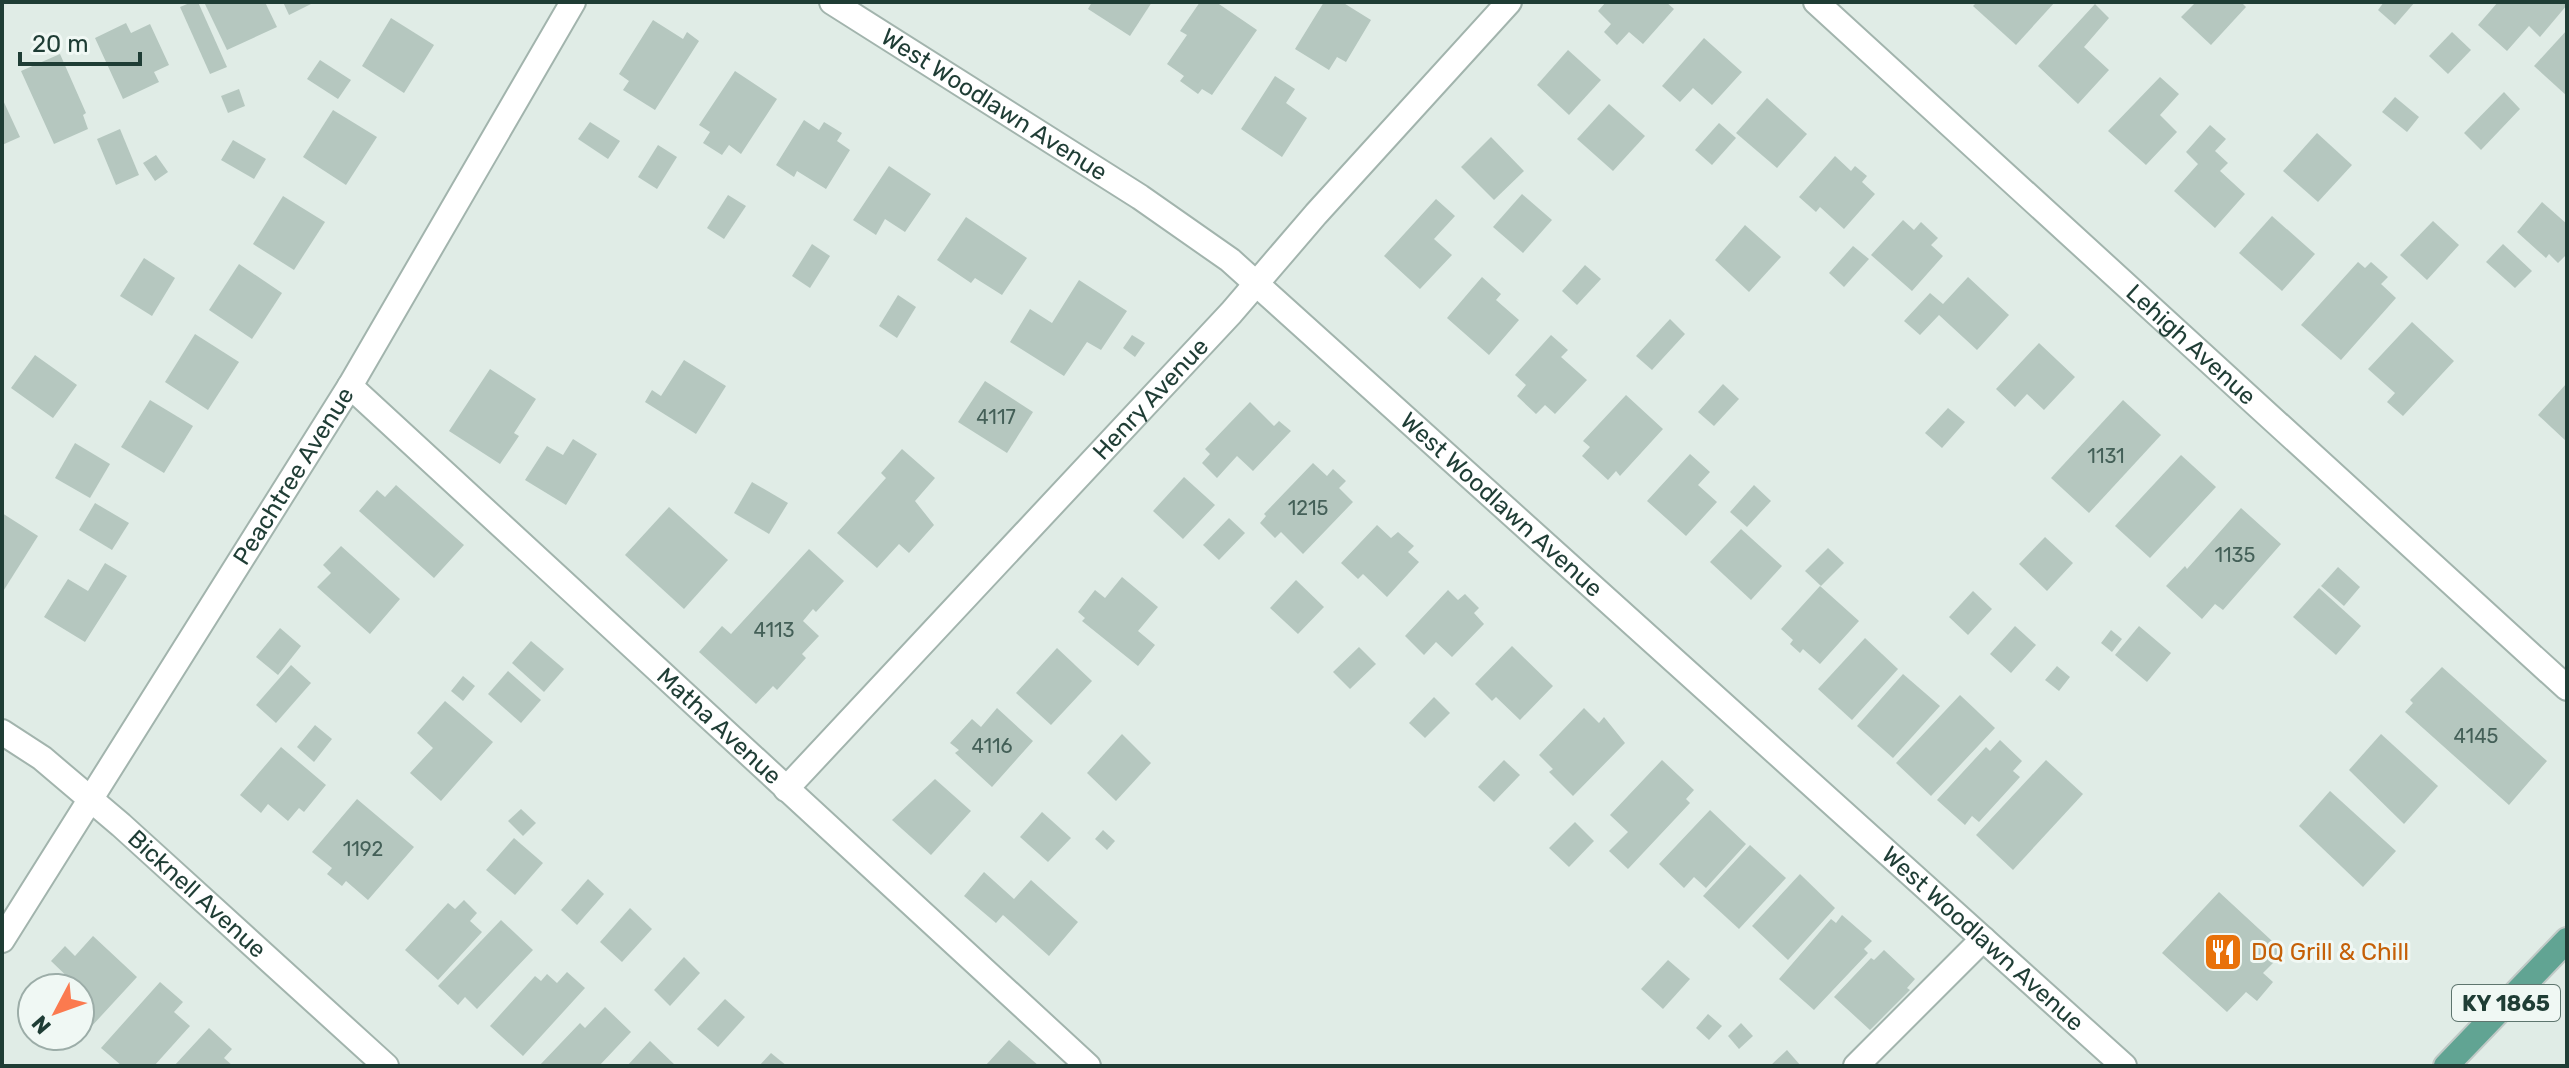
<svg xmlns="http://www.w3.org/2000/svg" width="2569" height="1068" viewBox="0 0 2569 1068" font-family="Rubik,sans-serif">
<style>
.building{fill:#b5c7bf}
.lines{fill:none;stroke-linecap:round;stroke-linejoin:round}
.minor-casing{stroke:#a2b4ad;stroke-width:28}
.major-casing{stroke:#c0c9c6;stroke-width:28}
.minor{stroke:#fff;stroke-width:24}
.major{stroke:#61a493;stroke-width:24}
.labels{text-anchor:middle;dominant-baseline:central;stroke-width:6;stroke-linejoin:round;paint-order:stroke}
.number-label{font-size:20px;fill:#446058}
.shield{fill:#f0f8f4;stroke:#5e756e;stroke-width:2}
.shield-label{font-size:22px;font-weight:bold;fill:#1f3d35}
.street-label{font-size:24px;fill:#1f3d35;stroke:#f0f8f4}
.food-label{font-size:24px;fill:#c56008;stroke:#f0f8f4;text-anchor:start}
</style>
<rect width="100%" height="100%" fill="#e0ece6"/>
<g class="building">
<polygon points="192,2 198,2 227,67 210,74 180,7"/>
<polygon points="204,2 265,2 277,27 227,50"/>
<polygon points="283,2 315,2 289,15"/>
<polygon points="1092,2 1152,2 1130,36 1088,9"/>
<polygon points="1200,2 1216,2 1257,30 1212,95 1202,89 1198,94 1180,81 1184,76 1167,64 1187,35 1180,31"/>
<polygon points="1324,2 1342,2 1371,20 1346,62 1337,57 1329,70 1295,49"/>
<polygon points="1606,2 1666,2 1674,9 1643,44 1629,32 1617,45 1604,32 1611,24 1598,11"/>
<polygon points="1977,2 2055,2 2016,45 1973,6"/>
<polygon points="2196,2 2241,2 2246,7 2211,45 2181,17"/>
<polygon points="2384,2 2415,2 2395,25 2378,10"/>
<polygon points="2498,2 2567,2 2567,5 2540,37 2529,26 2507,51 2478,25"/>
<polygon points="2095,4 2109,18 2084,47 2109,70 2078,104 2038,66"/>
<polygon points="391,18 434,45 404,93 362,66"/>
<polygon points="653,20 683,39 687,32 699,41 655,110 623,90 629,81 619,74"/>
<polygon points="126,23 131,33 150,24 169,65 154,72 159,82 123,99 95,38"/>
<polygon points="2567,30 2567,96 2534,66"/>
<polygon points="2452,32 2471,50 2448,74 2429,56"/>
<polygon points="1704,38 1742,72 1712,105 1693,88 1680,102 1662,86"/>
<polygon points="1568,50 1601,80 1569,115 1537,85"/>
<polygon points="60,54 86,113 83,115 88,129 54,144 21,71"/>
<polygon points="320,60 351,80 338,99 307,79"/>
<polygon points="735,71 777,99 741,154 729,145 722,155 703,143 710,132 699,125"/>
<polygon points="1275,76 1295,89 1286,103 1307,118 1282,157 1241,129"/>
<polygon points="2160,77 2179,94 2160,115 2177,132 2146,165 2108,131"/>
<polygon points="239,89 245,106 228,113 221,96"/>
<polygon points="2504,92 2520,109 2481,150 2464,133"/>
<polygon points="2395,97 2419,117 2407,132 2382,112"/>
<polygon points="2,98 20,137 2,145"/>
<polygon points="1767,98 1807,134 1777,168 1736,133"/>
<polygon points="1609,104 1645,136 1613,171 1577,139"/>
<polygon points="333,110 377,137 346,185 303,157"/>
<polygon points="804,120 819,130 824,122 842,133 837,141 850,150 826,189 797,171 794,177 776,165"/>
<polygon points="590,122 620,141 608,159 578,139"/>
<polygon points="1719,123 1736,138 1712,165 1695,150"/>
<polygon points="2210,125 2226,139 2215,151 2228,163 2220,171 2245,194 2215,228 2174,191 2198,164 2186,152"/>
<polygon points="120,129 139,175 116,185 97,139"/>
<polygon points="2317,133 2352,165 2318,202 2283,171"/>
<polygon points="1491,137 1524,171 1494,200 1461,167"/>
<polygon points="233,140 266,159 254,179 221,160"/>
<polygon points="658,145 677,157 657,189 638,177"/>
<polygon points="156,155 168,172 155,181 143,163"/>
<polygon points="1835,156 1851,171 1855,166 1867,176 1862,182 1875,194 1844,229 1820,207 1816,212 1799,197"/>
<polygon points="889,166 931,194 905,232 885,219 876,235 853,220"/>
<polygon points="1522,194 1552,220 1523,253 1493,227"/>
<polygon points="728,195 746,206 724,239 707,228"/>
<polygon points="283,196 325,222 294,270 253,244"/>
<polygon points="1436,199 1455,216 1434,239 1452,255 1420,289 1384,256"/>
<polygon points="2542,202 2567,224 2567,254 2558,263 2549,254 2546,258 2517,232"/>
<polygon points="2272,216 2315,254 2282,291 2239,253"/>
<polygon points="966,217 1027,258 1002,295 975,278 971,283 937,260"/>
<polygon points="1903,220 1914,230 1921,222 1938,238 1931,245 1943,256 1912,291 1871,255"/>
<polygon points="2433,221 2459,245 2427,280 2400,255"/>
<polygon points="1745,225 1781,257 1749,292 1715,260"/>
<polygon points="812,244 830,256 810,288 792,276"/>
<polygon points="2503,244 2532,271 2515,288 2486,262"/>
<polygon points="1853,246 1869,259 1844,287 1829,273"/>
<polygon points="144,258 175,278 152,316 120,296"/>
<polygon points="2358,262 2365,268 2371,262 2388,277 2381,284 2396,298 2341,360 2301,325"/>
<polygon points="239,264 282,293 252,339 209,310"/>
<polygon points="1585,265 1601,279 1577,305 1562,291"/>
<polygon points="1482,277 1501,294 1496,300 1519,320 1489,355 1447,318"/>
<polygon points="1968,277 2009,315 1977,350 1939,315 1920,335 1904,321 1930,293 1943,304"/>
<polygon points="1079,280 1127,311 1101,350 1087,342 1064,376 1010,342 1030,309 1052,323"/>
<polygon points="898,295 916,307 897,338 879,326"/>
<polygon points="1670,319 1685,334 1652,370 1636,356"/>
<polygon points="2412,322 2454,361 2403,416 2387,402 2395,393 2368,369"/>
<polygon points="195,334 239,362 208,410 165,382"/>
<polygon points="1132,335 1145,343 1135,357 1123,348"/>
<polygon points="1551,335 1568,350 1561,357 1587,380 1555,414 1545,405 1536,414 1517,396 1526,385 1515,375"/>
<polygon points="2039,343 2075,377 2044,410 2027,394 2015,407 1996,389"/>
<polygon points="35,355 77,385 53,418 11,388"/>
<polygon points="684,360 726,386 696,434 645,402 652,390 661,396"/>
<polygon points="490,369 536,399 514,433 519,436 500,464 449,431"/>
<polygon points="985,381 1033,412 1007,453 958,422"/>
<polygon points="2567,383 2567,442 2538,415"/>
<polygon points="1723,384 1739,399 1714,426 1698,412"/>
<polygon points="1626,395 1663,429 1620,476 1616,471 1608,480 1582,456 1590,447 1583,441"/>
<polygon points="150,400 193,426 164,473 121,447"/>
<polygon points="2123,400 2161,435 2089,513 2051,478"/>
<polygon points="1250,402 1274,426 1279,421 1291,431 1253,471 1237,456 1217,478 1202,463 1210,454 1205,449"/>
<polygon points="1948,408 1965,422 1942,448 1925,433"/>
<polygon points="573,439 597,454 566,505 525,480 547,446 563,455"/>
<polygon points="75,443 110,464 90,498 55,478"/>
<polygon points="902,449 935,478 915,501 934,525 909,553 899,544 877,568 837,533 886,478 881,473"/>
<polygon points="1690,454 1710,472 1698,485 1717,502 1686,536 1647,501"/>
<polygon points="2181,455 2216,487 2150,558 2115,526"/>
<polygon points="1313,463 1327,476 1333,469 1346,481 1339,488 1353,502 1303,554 1281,532 1275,538 1260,523 1266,516 1264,514"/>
<polygon points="1184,477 1215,505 1183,539 1153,511"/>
<polygon points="752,482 788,503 769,534 734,513"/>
<polygon points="396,485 464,545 434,578 359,511 377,490 385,497"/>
<polygon points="1754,485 1771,501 1747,527 1730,512"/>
<polygon points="95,503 129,523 112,550 79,530"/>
<polygon points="669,507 728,560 684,609 625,555"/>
<polygon points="2241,508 2281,544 2223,610 2215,604 2202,619 2166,586 2185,566 2187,569"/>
<polygon points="2,513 38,536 2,593"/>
<polygon points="1229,518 1245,533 1219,560 1203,545"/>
<polygon points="1377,525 1391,538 1398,532 1414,546 1408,552 1419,562 1387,597 1363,574 1358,579 1341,563"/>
<polygon points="1741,529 1782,566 1751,600 1710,562"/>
<polygon points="2045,537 2073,563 2047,591 2019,564"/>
<polygon points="341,546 400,599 370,634 317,587 331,573 323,565"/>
<polygon points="1828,548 1844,563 1821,586 1805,571"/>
<polygon points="809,549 844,581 816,612 813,609 803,621 819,636 802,654 806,658 777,690 773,686 756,704 699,652 722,626 731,634"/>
<polygon points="105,563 127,576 85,642 44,617 68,579 88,591"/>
<polygon points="2338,567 2360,587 2344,606 2321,586"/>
<polygon points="1122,577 1158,607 1138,631 1155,645 1138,666 1082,621 1085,618 1078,612 1095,590 1105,598"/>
<polygon points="1296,580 1324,607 1298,634 1270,608"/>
<polygon points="1820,586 1859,621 1820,664 1803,649 1800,653 1790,644 1793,640 1781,629"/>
<polygon points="2319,588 2361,626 2336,655 2293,617"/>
<polygon points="1448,590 1458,600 1465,594 1479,608 1474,613 1484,624 1452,657 1436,642 1424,655 1405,636"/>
<polygon points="1973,591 1992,609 1968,635 1949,617"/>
<polygon points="2015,626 2036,645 2011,673 1990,654"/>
<polygon points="2139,626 2171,653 2147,682 2115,655"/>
<polygon points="280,628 301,646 278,675 256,657"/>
<polygon points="2111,630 2122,639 2112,652 2101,643"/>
<polygon points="1865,638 1898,669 1852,720 1818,689"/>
<polygon points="531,641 564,669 544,692 512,663"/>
<polygon points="1512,646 1553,686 1520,720 1496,697 1492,701 1475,684"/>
<polygon points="1359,647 1376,664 1350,689 1333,672"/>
<polygon points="1057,648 1092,681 1051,725 1016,693"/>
<polygon points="291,665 311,683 276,723 256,705"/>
<polygon points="2057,666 2070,677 2059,691 2045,680"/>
<polygon points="2442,667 2547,761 2509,805 2405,712 2413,703 2410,700"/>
<polygon points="508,671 541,700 521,723 488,694"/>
<polygon points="1903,674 1940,706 1893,758 1857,726"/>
<polygon points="463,676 475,686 463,701 451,691"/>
<polygon points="1960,695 1995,728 1931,796 1896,763"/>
<polygon points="1434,697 1450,713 1425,738 1409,723"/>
<polygon points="445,701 493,742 441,801 410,773 433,748 417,733"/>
<polygon points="997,708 1033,741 992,787 955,753 959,750 950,743 972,719 981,727"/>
<polygon points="1584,708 1599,723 1604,717 1625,743 1573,796 1549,772 1553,769 1539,755"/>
<polygon points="315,725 332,739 314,762 297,747"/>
<polygon points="1122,734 1151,763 1116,801 1087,773"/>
<polygon points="2381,734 2438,786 2404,824 2349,770"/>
<polygon points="2000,740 2022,761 2013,771 2020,777 1979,822 1972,816 1965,825 1937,800 1986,747 1990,751"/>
<polygon points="281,747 326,785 304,812 299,808 288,821 268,804 261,813 240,795"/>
<polygon points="1504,760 1520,775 1494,802 1478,787"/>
<polygon points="1662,760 1694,790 1686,799 1690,803 1628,869 1609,851 1628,832 1610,815"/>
<polygon points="2046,760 2083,794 2013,870 1976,835"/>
<polygon points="935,779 971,811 931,855 892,820"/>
<polygon points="2330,791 2396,851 2363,887 2299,826"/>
<polygon points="357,799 414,847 368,900 346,881 342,886 327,874 332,868 312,852"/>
<polygon points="521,809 536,823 523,836 508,821"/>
<polygon points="1710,810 1746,844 1706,888 1694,877 1684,888 1659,864"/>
<polygon points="1042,812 1071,838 1048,862 1020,837"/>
<polygon points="1575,822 1594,841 1569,867 1549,848"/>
<polygon points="1103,830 1115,841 1107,850 1095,839"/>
<polygon points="514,838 543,863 515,895 486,870"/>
<polygon points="1750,845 1786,878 1739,929 1703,896"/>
<polygon points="984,872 1014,899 1031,880 1078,922 1049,956 1003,915 996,923 964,896"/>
<polygon points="1800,874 1835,908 1788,960 1752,926"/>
<polygon points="588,879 604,894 577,925 561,910"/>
<polygon points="2219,892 2284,952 2263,973 2273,982 2257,1001 2246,992 2227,1012 2162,953"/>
<polygon points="464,900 477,913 470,921 482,932 438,980 405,950 448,903 455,909"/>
<polygon points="630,908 652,929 622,962 600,942"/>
<polygon points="1842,915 1872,941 1864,949 1868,953 1814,1010 1779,979 1831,919 1836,923"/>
<polygon points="501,920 533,950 477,1009 465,997 458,1005 438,986"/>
<polygon points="93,936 137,977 90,1028 80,1018 80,988 74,988 76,985 51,961 65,946 75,956"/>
<polygon points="1884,950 1915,979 1907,988 1910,990 1870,1030 1834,997 1871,958 1874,960"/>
<polygon points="684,957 700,973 670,1006 654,990"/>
<polygon points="1668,960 1690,979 1663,1009 1641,989"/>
<polygon points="567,972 585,988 523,1056 490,1026 535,976 541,981 547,974 557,983"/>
<polygon points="160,982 183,1002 174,1012 190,1026 154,1066 122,1066 101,1048"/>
<polygon points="725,999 745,1017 718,1047 697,1029"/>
<polygon points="605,1007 631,1032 599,1066 539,1066 580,1023 585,1028"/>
<polygon points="1708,1014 1722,1026 1709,1040 1696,1028"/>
<polygon points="1741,1023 1753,1036 1739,1049 1728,1036"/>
<polygon points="209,1028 232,1049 224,1058 233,1066 174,1066"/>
<polygon points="1009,1040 1039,1066 985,1066"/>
<polygon points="650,1041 676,1066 627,1066"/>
<polygon points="1787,1050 1801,1066 1770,1066"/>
<polygon points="771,1053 787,1066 759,1066"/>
</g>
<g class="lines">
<defs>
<g id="minor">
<path id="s1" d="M832 2 1140 197 1230 260 2124 1066"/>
<path id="s2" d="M1816 2 2567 688"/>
<path id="s3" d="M350 386 1088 1066"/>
<path id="s4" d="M2 732 42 758 121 825 386 1066"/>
<path id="s5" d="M786 789 1231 313 1316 214 1509 2"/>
<path id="s6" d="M2 940 350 386 573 2"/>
<polyline points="1856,1066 1983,939"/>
</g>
<polyline id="major" points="2446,1066 2567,940"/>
</defs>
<use href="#minor" class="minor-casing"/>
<use href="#major" class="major-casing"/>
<use href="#minor" class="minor"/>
<use href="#major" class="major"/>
</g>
<defs>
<symbol id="restaurant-square" viewBox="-11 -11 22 22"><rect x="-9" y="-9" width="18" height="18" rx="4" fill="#e8710a" stroke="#f0f8f4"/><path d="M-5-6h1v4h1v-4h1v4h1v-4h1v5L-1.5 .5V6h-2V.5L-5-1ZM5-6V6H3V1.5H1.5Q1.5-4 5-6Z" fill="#fff"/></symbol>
</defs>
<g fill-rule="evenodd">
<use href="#restaurant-square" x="2201" y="930" width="44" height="44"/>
</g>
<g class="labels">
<g class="number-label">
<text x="996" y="417">4117</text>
<text x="2106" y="456">1131</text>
<text x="1308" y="508">1215</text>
<text x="2235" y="555">1135</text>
<text x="774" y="630">4113</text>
<text x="2476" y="736">4145</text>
<text x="992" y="746">4116</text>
<text x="363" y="849">1192</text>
</g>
<rect class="shield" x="2452" y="985" width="108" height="36" rx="6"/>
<g class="shield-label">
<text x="2506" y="1003">KY 1865</text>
</g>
<g class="street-label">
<text stroke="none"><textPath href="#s1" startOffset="192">West Woodlawn Avenue</textPath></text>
<text stroke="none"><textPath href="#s2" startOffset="508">Lehigh Avenue</textPath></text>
<text stroke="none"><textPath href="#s5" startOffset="534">Henry Avenue</textPath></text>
<text stroke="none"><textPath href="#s6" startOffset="548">Peachtree Avenue</textPath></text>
<text stroke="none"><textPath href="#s1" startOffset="840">West Woodlawn Avenue</textPath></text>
<text stroke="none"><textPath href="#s3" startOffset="502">Matha Avenue</textPath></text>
<text stroke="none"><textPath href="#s4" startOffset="254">Bicknell Avenue</textPath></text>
<text stroke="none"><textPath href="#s1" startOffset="1488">West Woodlawn Avenue</textPath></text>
</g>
<g class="food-label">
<text x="2251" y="952">DQ Grill &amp; Chill</text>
</g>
</g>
<rect width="2569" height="1068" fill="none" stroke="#1f3d35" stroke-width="8"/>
<g transform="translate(56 1012) rotate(229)"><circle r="38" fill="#f0f8f4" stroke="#9cada8" stroke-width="2"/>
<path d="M0-6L14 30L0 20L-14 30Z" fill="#fb7a4f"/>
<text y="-12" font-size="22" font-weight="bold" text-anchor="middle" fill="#1f3d35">N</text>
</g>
<path d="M20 52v12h120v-12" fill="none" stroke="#1f3d35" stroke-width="4"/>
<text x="32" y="52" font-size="24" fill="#1f3d35" stroke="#f0f8f4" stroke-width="6" paint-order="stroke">20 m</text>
</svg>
